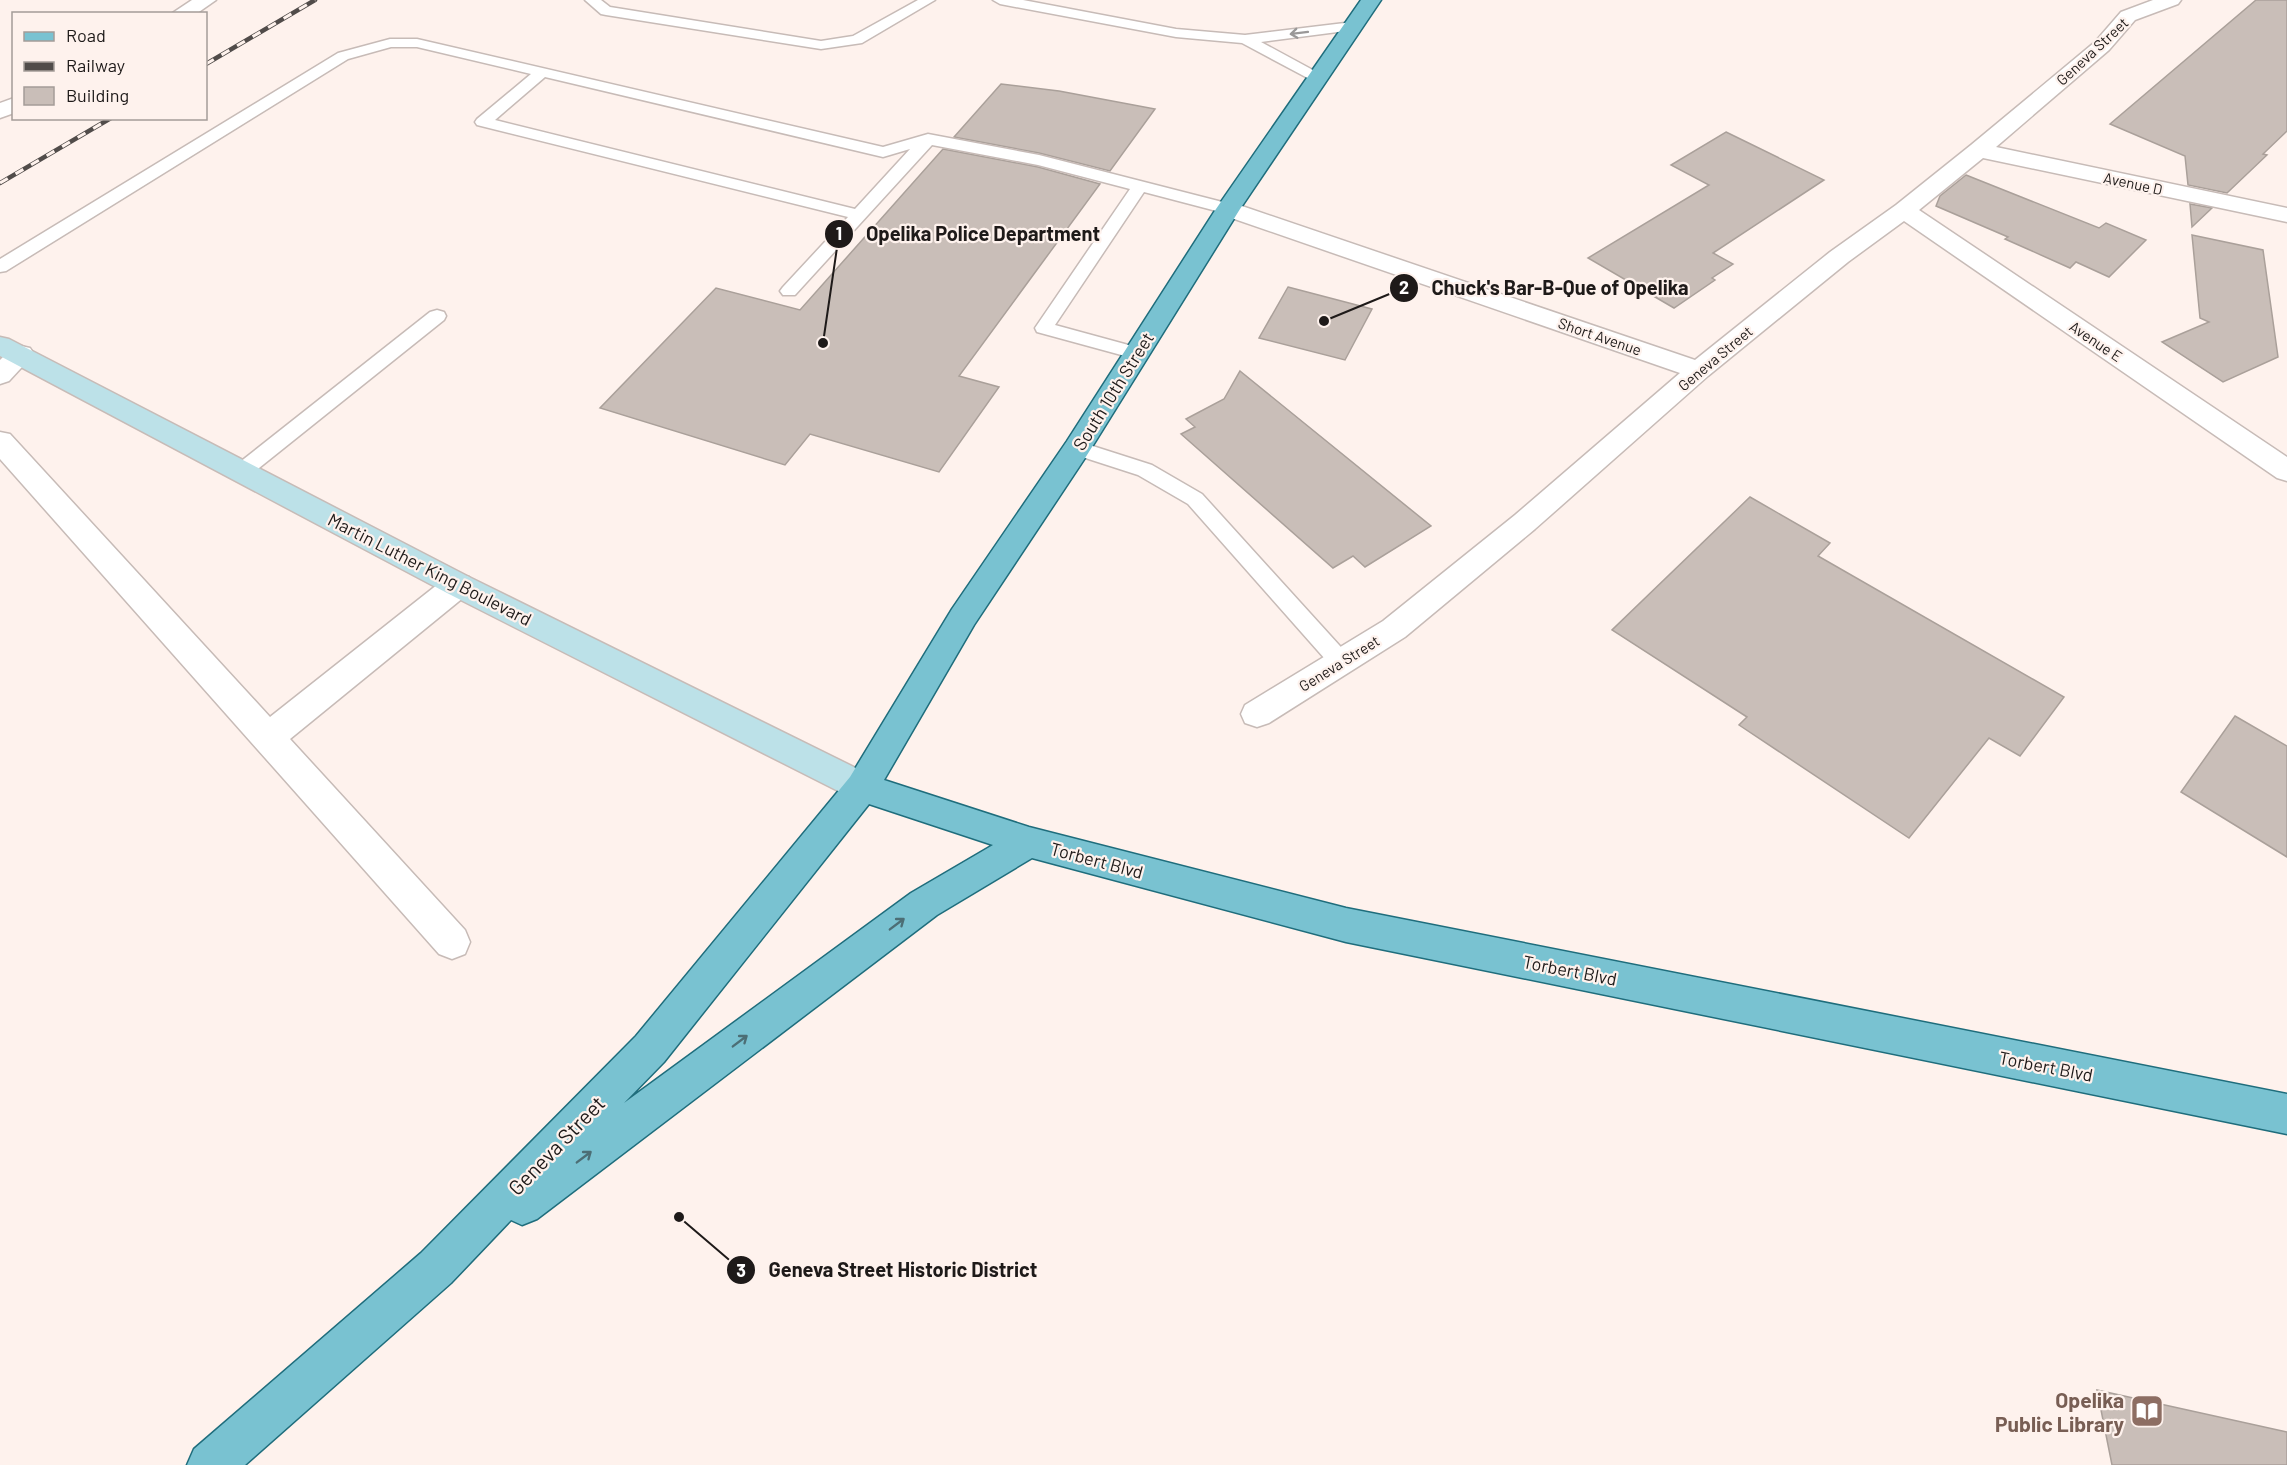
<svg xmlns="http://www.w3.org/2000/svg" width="2287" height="1465" viewBox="0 0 2287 1465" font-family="Barlow,sans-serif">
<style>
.building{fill:#c9beb8;stroke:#aaa09a;stroke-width:1.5}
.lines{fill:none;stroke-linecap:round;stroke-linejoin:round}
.lane-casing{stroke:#c7bbb7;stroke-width:3}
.street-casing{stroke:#c7bbb7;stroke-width:3}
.secondary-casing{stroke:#c7bbb7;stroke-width:3}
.primary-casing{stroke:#1f6d7c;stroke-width:3}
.lane{fill:#fff;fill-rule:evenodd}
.street{fill:#fff;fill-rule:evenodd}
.secondary{fill:#bce1e8;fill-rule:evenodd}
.primary{fill:#79c2d1;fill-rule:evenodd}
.rail-casing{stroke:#514c4a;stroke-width:4.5}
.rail{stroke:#fef2ed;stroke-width:3;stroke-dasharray:9;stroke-linecap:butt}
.oneway{stroke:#9a9898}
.oneway2{stroke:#4c6e75}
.labels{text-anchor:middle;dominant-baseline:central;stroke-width:4.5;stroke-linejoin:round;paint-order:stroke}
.far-street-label{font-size:15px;fill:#1e1a19;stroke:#fef2ed}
.street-label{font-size:18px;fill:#1e1a19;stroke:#fef2ed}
.near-street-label{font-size:21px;fill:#1e1a19;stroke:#fef2ed}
.near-education-label{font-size:21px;font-weight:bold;fill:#785e54;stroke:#fef2ed;text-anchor:end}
.leader{fill:none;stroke:#1e1a19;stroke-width:2}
.callout-dot{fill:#1e1a19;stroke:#fef2ed;stroke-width:2}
.mark-label{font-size:18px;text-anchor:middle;font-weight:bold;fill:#fff}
.callout-label{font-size:20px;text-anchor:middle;font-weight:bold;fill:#1e1a19;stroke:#fef2ed;stroke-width:4.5;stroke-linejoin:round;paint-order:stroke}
</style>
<rect width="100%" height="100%" fill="#fef2ed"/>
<g class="building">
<polygon points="2256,0 2287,0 2287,131 2263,154 2267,155 2227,193 2188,185 2185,156 2110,124"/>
<polygon points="1001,84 1059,91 1155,109 1110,171 1039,153 954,137"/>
<polygon points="1726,132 1824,180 1713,253 1733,264 1712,278 1715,280 1674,308 1588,258 1709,185 1671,165"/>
<polygon points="943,149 1038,167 1100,184 959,376 999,387 939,472 810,434 785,465 600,408 716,288 800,310"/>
<polygon points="1966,175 2099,228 2106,223 2146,240 2109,277 2076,262 2070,268 2005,239 2008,237 1936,206 1940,196"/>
<polygon points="2190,204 2212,208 2192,227"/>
<polygon points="2192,235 2263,250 2278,357 2223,382 2162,342 2209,322 2200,318"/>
<polygon points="1288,287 1372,309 1345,360 1259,338"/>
<polygon points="1240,371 1431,526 1365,567 1353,556 1333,568 1181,434 1195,427 1186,419 1224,399"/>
<polygon points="1750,497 1830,543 1818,556 2064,697 2020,756 1989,738 1909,838 1739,725 1747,717 1612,630"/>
<polygon points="2235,716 2287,746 2287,857 2181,792"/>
<polygon points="2097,1390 2287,1432 2287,1465 2112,1465"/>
</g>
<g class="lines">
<defs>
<g id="lane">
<polygon points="585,0 601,0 610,7 821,41 853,36 918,0 935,0 862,43 821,49 606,15 601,14"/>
<polygon points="993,0 1023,0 1176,29 1245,35 1353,22 1360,26 1353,30 1261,42 1322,75 1325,78 1317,83 1242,43 1176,37 1000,4"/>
<path d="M390 39H417L883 147 928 134 1039 155 1234 205 1236 209 1234 213 1228 214 1144 192 1055 325 1143 349 1145 353 1143 357 1136 359 1037 332 1035 328 1130 189 1038 165 932 145 795 295H783L780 291 783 287 848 217 477 125 475 122 477 119 531 74 417 47H391L348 59 6 271 0 272V259L338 53ZM545 77 883 157 910 149 855 209 495 120Z"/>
<polygon points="437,310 444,312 446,316 444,320 249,476 242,478 235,476 232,471 235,466 430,312"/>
<polygon points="1077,441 1152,465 1202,494 1349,656 1353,662 1349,668 1341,671 1333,668 1188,504 1138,475 1070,453 1067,448 1070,443"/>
</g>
<g id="street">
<polygon points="192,0 216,0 196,14 171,14"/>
<polygon points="2153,0 2181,0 2178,4 2135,20 2109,50 1996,147 2287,208 2287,222 1983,158 1919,210 2287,457 2287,481 2277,478 1904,221 1848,262 1708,376 1535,529 1405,637 1269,723 1257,727 1245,723 1241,714 1245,705 1383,621 1515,515 1680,373 1220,214 1216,209 1220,204 1228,202 1236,204 1695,360 1830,252 1896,205 1971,145 2095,42 2121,12"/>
<polygon points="14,98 14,113 0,118 0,103"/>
<polygon points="21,346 30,348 34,354 9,381 0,384 0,360 12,348"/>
<polygon points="0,432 10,434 270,717 447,577 458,574 469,577 473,585 469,593 290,739 465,930 470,942 465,954 452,959 439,954 0,459"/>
</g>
<polygon id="secondary" points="0,337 9,339 469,577 874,777 879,787 874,797 862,801 850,797 447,593 0,356"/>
<path id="primary" d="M1361 0H1381L1240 209 1087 455 974 625 884 780 1029 827 1346 908 2287 1094V1134L1346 942 1032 858 937 915 537 1219 522 1225 511 1220 451 1283 245 1465H187L194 1449 421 1253 636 1036 850 777 952 609 1067 441 1216 209ZM869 804 993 845 911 893 624 1103 664 1062Z"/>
</defs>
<use href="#lane" class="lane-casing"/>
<use href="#street" class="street-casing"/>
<use href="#secondary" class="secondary-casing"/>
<use href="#primary" class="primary-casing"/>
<use href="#lane" class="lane"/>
<use href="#street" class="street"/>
<use href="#secondary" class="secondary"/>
<use href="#primary" class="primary"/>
<defs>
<g id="rail">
<polyline points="206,64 315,0"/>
<polyline points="0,183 111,118"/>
</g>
</defs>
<use href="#rail" class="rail-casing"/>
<use href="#rail" class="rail"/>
</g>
<defs><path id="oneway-shaft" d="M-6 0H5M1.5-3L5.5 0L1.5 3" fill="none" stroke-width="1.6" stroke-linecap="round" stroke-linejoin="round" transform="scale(1.5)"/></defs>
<use class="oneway" href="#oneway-shaft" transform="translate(1299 33) rotate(173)"/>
<g class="oneway2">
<use href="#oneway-shaft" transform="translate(897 924) rotate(-37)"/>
<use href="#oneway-shaft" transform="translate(740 1041) rotate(-37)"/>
<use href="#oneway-shaft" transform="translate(584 1157) rotate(-37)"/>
</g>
<defs>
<symbol id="library-square" viewBox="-11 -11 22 22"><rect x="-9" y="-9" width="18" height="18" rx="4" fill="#8d6e63" stroke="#fef2ed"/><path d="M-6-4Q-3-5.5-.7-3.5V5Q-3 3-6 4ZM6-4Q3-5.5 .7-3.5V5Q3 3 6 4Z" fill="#fff"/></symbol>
</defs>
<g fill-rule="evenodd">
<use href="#library-square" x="2128" y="1392" width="38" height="38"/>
</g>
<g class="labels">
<g class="far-street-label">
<text transform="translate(2092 51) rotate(-43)">Geneva Street</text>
<text transform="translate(2133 183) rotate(12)">Avenue D</text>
<text transform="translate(1600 336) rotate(19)">Short Avenue</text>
<text transform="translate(2096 341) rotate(34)">Avenue E</text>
<text transform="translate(1715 358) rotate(-40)">Geneva Street</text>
<text transform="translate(1339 663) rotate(-32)">Geneva Street</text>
</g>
<g class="street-label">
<text transform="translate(1113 391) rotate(-58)">South 10th Street</text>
<text transform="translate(430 569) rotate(27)">Martin Luther King Boulevard</text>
<text transform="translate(1097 860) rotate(15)">Torbert Blvd</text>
<text transform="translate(1570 970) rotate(11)">Torbert Blvd</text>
<text transform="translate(2046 1066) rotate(11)">Torbert Blvd</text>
</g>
<g class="near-street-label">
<text transform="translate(556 1145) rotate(-46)">Geneva Street</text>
</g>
<g class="near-education-label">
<text x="2124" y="1399">Opelika<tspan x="2124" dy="24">Public Library</tspan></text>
</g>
</g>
<path class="leader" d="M823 343L839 234M1324 321L1404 288M679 1217L741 1270"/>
<g class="callout-dot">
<circle cx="823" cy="343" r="6"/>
<circle cx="1324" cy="321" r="6"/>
<circle cx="679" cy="1217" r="6"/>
<circle cx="839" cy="234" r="15"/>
<circle cx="1404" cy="288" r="15"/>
<circle cx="741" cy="1270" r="15"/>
</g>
<g class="mark-label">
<text x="839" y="240">1</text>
<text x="1404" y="294">2</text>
<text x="741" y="1277">3</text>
</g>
<g class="callout-label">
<text x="983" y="241">Opelika Police Department</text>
<text x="1560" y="295">Chuck's Bar-B-Que of Opelika</text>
<text x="903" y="1277">Geneva Street Historic District</text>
</g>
<rect x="12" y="12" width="195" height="108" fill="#fef2ed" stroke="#a49c98" stroke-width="1.5"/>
<rect x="24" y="32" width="30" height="9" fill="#79c2d1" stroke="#a49c98" stroke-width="1.5"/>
<text x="66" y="42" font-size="18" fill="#1e1a19">Road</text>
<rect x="24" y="62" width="30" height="9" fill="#514c4a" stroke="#a49c98" stroke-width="1.5"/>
<text x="66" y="72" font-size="18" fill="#1e1a19">Railway</text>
<rect x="24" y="87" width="30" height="18" fill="#c9beb8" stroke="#a49c98" stroke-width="1.5"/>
<text x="66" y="102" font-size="18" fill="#1e1a19">Building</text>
</svg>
